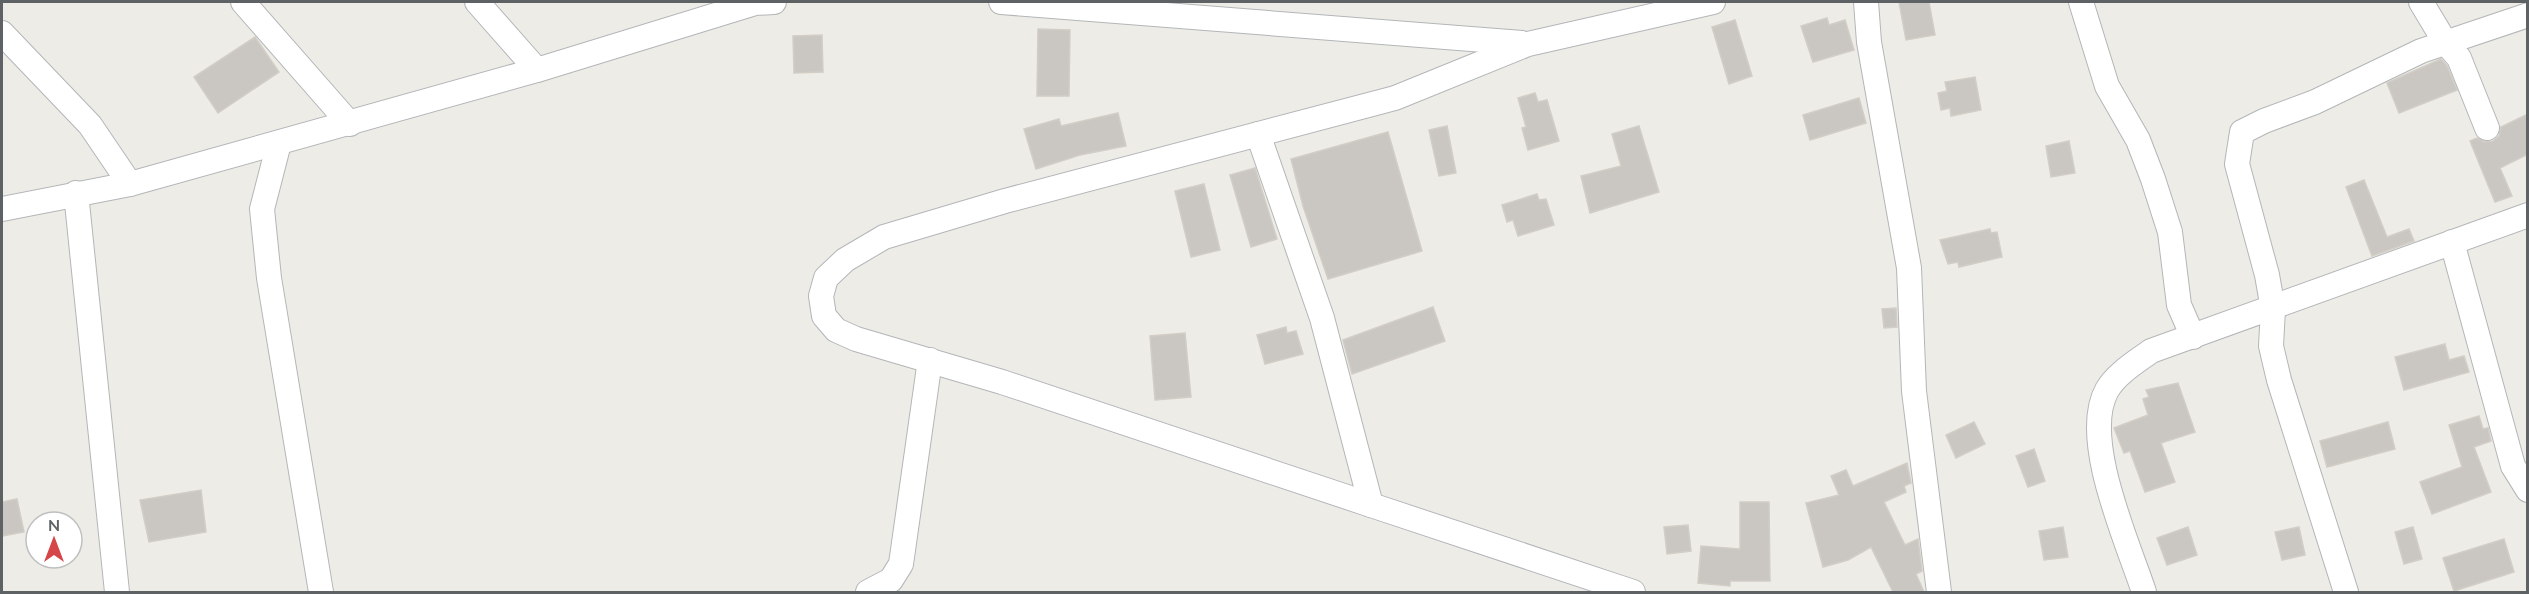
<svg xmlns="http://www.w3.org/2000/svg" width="2529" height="594" viewBox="0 0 2529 594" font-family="Mulish,sans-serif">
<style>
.building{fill:#cac7c3;stroke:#d2cdc5;stroke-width:1.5}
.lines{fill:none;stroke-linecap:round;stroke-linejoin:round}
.minor-casing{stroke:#b3b6b9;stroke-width:26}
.minor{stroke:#fff;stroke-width:24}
</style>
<rect width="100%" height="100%" fill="#eeece6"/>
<g class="building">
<polygon points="1899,2 1929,2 1935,35 1906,40"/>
<polygon points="1827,18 1829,25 1845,20 1854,50 1813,62 1801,26"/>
<polygon points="1735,20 1752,76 1729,84 1712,27"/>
<polygon points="1038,29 1070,30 1069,96 1037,96"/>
<polygon points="822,35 823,72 794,73 793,36"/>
<polygon points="255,37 279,72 218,113 194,77"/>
<polygon points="2441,59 2447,66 2457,90 2399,113 2387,83"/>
<polygon points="1975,77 1981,110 1951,116 1950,108 1941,110 1938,93 1947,91 1945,82"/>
<polygon points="1535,93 1538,102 1547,100 1559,141 1528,150 1522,128 1526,127 1518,98"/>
<polygon points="1859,98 1866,123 1810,140 1803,115"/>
<polygon points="1118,113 1126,146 1080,155 1036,169 1024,129 1059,119 1061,126"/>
<polygon points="2528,114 2528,154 2500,168 2512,196 2495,202 2470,141 2477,138 2484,142 2493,141 2499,136 2501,127"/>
<polygon points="1447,126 1456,173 1439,176 1429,130"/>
<polygon points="1639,126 1659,192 1590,213 1581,176 1621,166 1612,134"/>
<polygon points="1388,132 1422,251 1328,279 1303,206 1291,159"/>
<polygon points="2069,141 2075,173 2051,177 2046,146"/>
<polygon points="1255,168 1277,239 1251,247 1230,175"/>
<polygon points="2364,180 2387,237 2409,229 2414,241 2372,256 2346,187"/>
<polygon points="1204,184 1220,250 1191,257 1175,191"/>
<polygon points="1537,194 1539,200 1546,199 1554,225 1518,236 1513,220 1507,222 1502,205"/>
<polygon points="1990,229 1991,233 1997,232 2002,257 1959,267 1958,262 1948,264 1940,240"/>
<polygon points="1433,307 1445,341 1352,374 1343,340"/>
<polygon points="1896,308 1897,327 1884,328 1882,309"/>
<polygon points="1286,327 1287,333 1296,331 1303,354 1265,364 1257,335"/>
<polygon points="1185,333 1191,397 1155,400 1150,336"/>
<polygon points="2445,344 2449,360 2464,356 2469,372 2404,390 2395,357"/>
<polygon points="2178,383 2195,432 2161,443 2175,482 2145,492 2130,451 2124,453 2114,428 2148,415 2143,399 2149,397 2146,390"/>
<polygon points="2479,416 2483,429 2488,428 2491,441 2474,447 2491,492 2432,514 2420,482 2462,467 2449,425"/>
<polygon points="1974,422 1985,444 1956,458 1946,435"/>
<polygon points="2388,422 2395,449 2327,467 2320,441"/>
<polygon points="2034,449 2045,481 2028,487 2016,456"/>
<polygon points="1907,463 1911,483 1904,486 1906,492 1884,502 1905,545 1918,539 1922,571 1916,574 1924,592 1893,592 1871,547 1848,560 1823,567 1806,503 1839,495 1831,476 1846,470 1853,486"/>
<polygon points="201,490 206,532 149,542 140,500"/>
<polygon points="17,499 24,532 2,536 2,502"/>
<polygon points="1740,502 1769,502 1770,581 1730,581 1730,586 1698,583 1701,546 1740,549"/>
<polygon points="1688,525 1691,551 1667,554 1664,527"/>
<polygon points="2063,527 2068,557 2044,560 2039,531"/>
<polygon points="2188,527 2197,555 2167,565 2157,538"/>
<polygon points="2299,527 2305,555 2282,560 2275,532"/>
<polygon points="2413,527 2422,559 2404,564 2395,532"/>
<polygon points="2504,539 2514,572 2454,591 2443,558"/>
</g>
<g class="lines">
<defs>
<g id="minor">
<polyline points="243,2 350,124"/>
<polyline points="477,2 537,70"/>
<polyline points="1001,2 1522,43"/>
<polyline points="1866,2 1869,42 1909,268 1914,391 1939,592"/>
<polyline points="2081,2 2107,86 2138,140 2153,179 2170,232 2179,305 2193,337"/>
<polyline points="2421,2 2445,42 2459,58 2487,128"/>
<polyline points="2,33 90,125 130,184"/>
<polyline points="1258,134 1322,318 1371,505 1633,592"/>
<polyline points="279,143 262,209 269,278 321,592"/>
<polyline points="76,193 117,592"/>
<polyline points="2,209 130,184 537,70 755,3 774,2"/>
<polyline points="2452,242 2513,466 2528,490"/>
<polyline points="1371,505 1002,382 856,339 836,330 824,316 821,296 826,278 845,260 884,237 1005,201 1395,98 1528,44 1713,2"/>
<polyline points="868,592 891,580 901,564 930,360"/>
<path d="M2144 592C2128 543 2080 438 2107 390 2116 374 2136 362 2151 351L2528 215"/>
<polyline points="2346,592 2279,380 2271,346 2273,309 2267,275 2237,164 2242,132 2264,121 2315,102 2421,51 2528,15"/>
</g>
</defs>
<use href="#minor" class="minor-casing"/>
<use href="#minor" class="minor"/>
</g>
<rect width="2529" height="594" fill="none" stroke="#5e6265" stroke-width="6"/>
<g transform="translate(54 540)"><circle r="28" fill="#ffffff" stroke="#bfc0c1" stroke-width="1.5"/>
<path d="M0-4.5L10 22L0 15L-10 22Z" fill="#d54648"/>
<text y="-9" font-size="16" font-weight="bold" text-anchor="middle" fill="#5e6265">N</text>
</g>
</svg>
